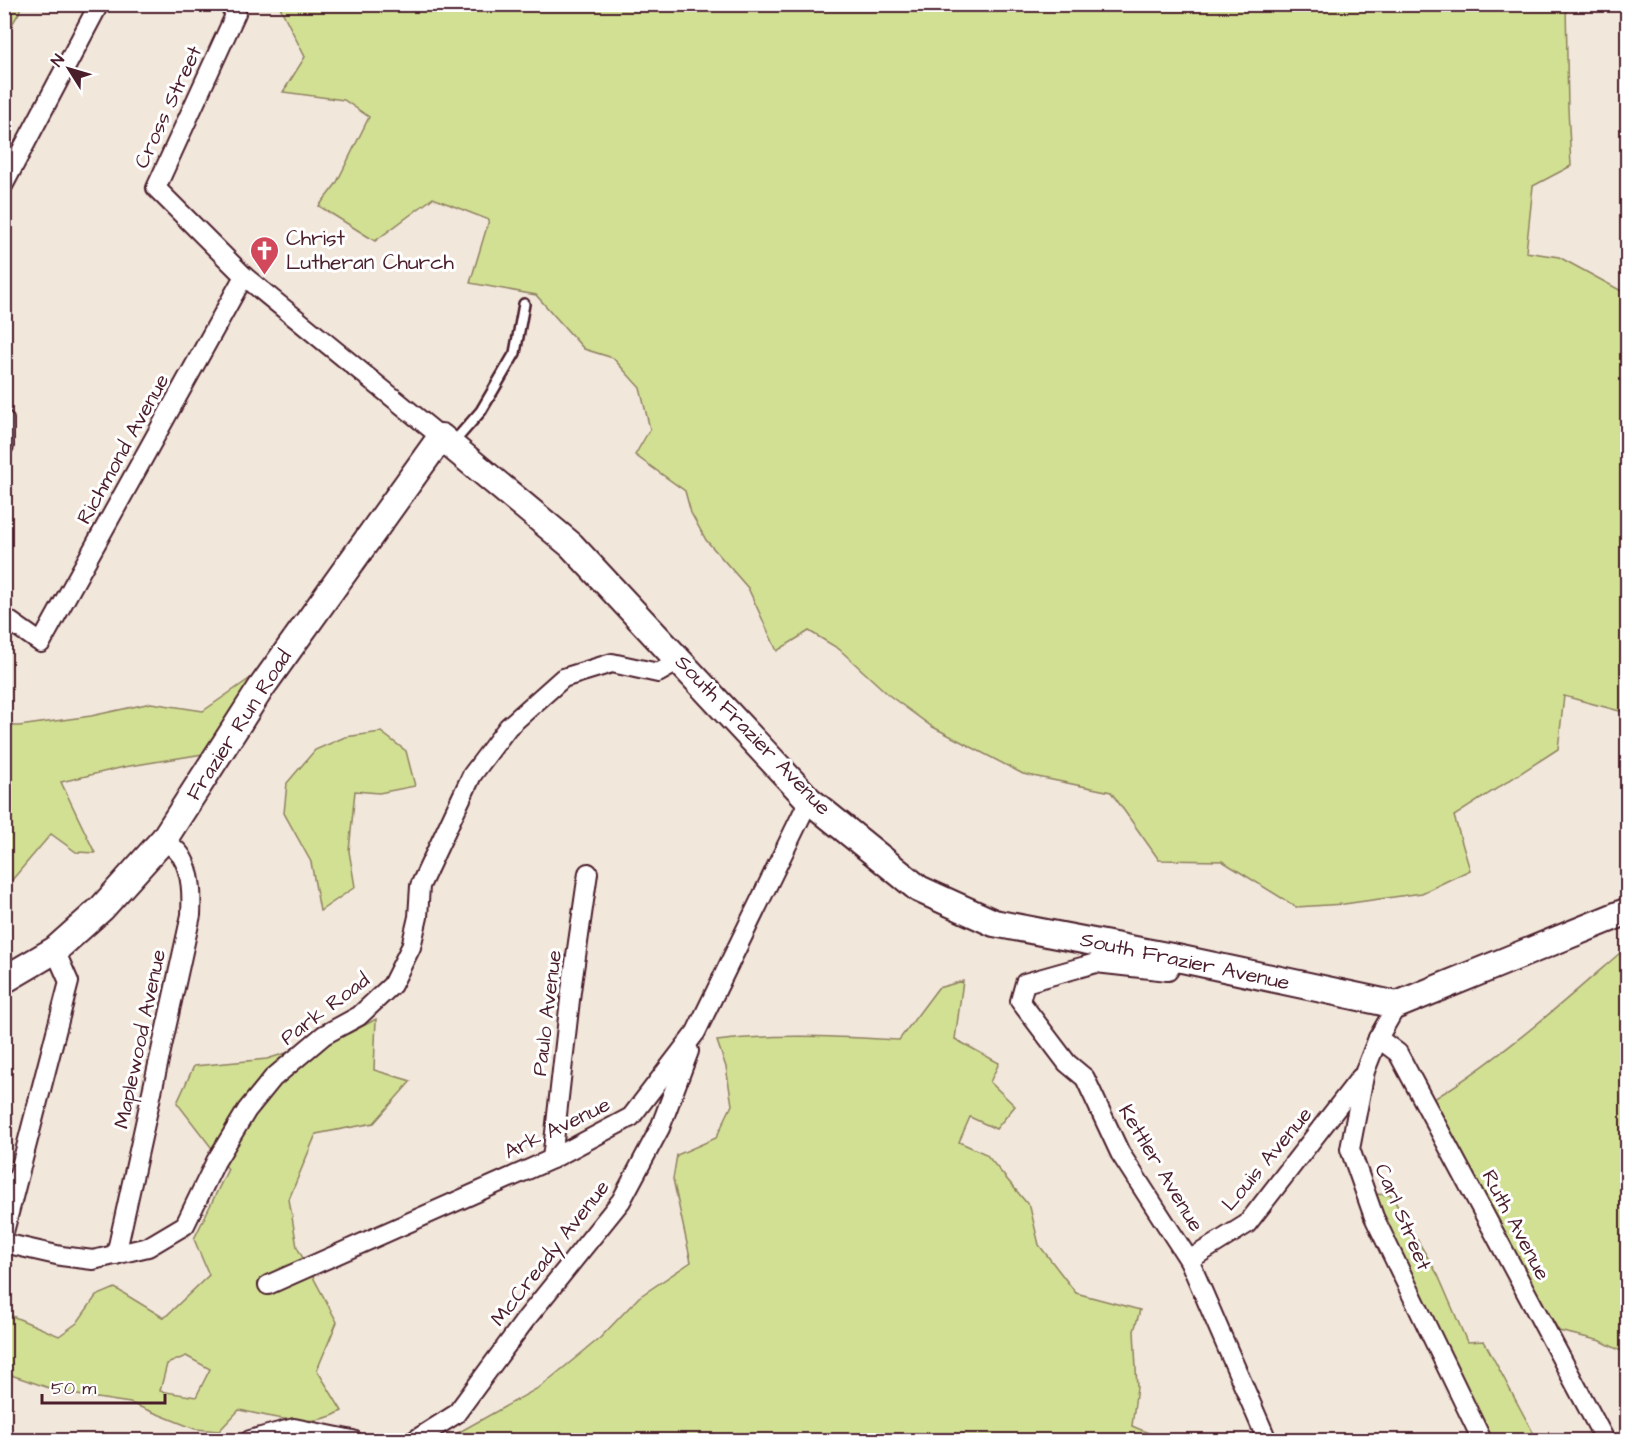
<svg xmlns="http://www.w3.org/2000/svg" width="1632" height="1445" viewBox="0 0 1632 1445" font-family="'Architects Daughter',sans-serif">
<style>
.green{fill:#d2e094;stroke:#8e8060;stroke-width:1.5;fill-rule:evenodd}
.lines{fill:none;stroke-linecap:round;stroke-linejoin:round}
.lane-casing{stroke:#4a1f2b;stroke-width:14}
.street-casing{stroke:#4a1f2b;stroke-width:22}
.secondary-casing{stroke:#4a1f2b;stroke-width:30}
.lane{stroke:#fff;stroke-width:9}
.street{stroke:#fff;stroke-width:18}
.secondary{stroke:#fff;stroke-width:26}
.labels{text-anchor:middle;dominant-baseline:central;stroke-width:6;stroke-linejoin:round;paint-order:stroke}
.street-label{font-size:21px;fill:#4a1f2b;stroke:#fff}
.poi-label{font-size:21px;fill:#4a1f2b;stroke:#fff;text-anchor:start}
</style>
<rect width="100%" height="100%" fill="#f2e7db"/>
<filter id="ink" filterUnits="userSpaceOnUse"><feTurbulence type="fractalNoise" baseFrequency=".0167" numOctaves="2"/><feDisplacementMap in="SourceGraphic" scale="12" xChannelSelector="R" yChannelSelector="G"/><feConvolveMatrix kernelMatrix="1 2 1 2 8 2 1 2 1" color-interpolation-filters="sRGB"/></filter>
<g filter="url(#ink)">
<g class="green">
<polygon points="5,4 21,5 19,13 5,36"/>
<polygon points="279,5 1566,5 1568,108 1571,166 1533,186 1526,252 1559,257 1627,294 1627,713 1564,696 1558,749 1454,816 1470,870 1422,893 1344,904 1296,907 1222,861 1159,860 1111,792 1023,774 931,726 890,696 839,649 809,631 777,651 748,588 706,540 691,513 685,491 635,455 650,429 640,388 613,358 584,349 536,295 470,283 489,220 433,198 375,241 319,206 336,184 369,117 344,100 283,92 305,57"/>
<polygon points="252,677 243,707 209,753 124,767 61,782 95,853 76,852 51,834 12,880 5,879 4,726 19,726 91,716 151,703 203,711"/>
<polygon points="381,732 406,751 415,786 379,793 355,791 349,851 355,887 320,911 311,862 284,813 287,783 315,750 345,737"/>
<path d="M1627 947V1354L1601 1341 1559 1331 1429 1102C1501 1059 1564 1001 1627 947Z"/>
<path d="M963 981 955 1039 999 1063 990 1082 1015 1106 996 1129 970 1117 959 1142 986 1154 1030 1207 1039 1245 1076 1293 1140 1310 1134 1331 1137 1387 1132 1426 1165 1440H445L540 1387 600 1338 639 1297 691 1262 673 1179 677 1155 716 1138 732 1105 726 1067 717 1041C776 1033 840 1037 899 1040L938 988Z"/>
<path d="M376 1019 374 1070 411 1081 374 1123 316 1134 289 1199 297 1247 337 1322 317 1370 342 1411C310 1430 273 1417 239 1410L219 1431 195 1429 130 1403 64 1393 5 1373V1313L59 1336 77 1323 96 1296 115 1288 164 1318 209 1275 194 1239 228 1169 177 1103 194 1066 267 1059 350 1033ZM186 1356 210 1369 196 1397 160 1391 167 1364Z"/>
<polygon points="1373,1194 1391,1195 1438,1275 1467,1342 1484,1341 1537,1440 1489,1440"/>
</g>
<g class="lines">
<defs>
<polyline id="lane" points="453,443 481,411 515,353 524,304"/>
<g id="street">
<polyline points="227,4 236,13 156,188 244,276 441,437"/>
<polyline points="4,184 99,4"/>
<polyline points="4,420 4,446"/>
<polyline points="4,617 41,643 244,276"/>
<polyline points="1177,958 1168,971 1096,963 1025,983 1020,1001 1067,1063 1085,1078 1120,1153 1189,1260 1267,1440"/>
<polyline points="1397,1005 1378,1038 1365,1071 1350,1149 1374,1217 1482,1440"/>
<polyline points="1378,1038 1398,1053 1605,1440"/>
<polyline points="552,1159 571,991 588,873"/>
<polyline points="4,1232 69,982 55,950"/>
<polyline points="4,1243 61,1256 93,1260 148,1247 185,1225 216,1161 247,1110 273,1078 324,1035 359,1016 392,985 411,947 418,917 420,886 472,775 508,727 563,678 612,663 658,673 681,660"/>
<path d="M116 1255 191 915C192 896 192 874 182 857 178 850 170 845 164 839"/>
<polyline points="1189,1260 1247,1224 1360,1078"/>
<polyline points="268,1285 552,1159 631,1117 696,1032 809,800"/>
<polyline points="250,1440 294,1428 353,1440"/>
<polyline points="415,1440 456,1414 526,1319 621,1201 660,1128 689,1051"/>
</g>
<polyline id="secondary" points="4,980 55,950 102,908 164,839 261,688 441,437 571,545 809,800 919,889 994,923 1177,958 1397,1005 1628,911"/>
</defs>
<use href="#lane" class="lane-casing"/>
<use href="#street" class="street-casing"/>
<use href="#secondary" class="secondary-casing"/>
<use href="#lane" class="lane"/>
<use href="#street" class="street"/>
<use href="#secondary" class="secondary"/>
</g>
</g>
<defs>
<symbol id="church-pin" viewBox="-11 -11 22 30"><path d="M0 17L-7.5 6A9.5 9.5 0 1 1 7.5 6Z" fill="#d1495b" stroke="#fff"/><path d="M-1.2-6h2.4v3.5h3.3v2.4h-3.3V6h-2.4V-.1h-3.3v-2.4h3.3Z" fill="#fff"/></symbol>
</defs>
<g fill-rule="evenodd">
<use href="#church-pin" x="248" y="234" width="33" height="45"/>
</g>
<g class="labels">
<g class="street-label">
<text transform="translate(168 107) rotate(-65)">Cross Street</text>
<text transform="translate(123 449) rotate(-61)">Richmond Avenue</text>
<text transform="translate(239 725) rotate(-57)">Frazier Run Road</text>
<text transform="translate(753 735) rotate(46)">South Frazier Avenue</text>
<text transform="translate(1185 961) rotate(12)">South Frazier Avenue</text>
<text transform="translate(325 1009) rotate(-37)">Park Road</text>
<text transform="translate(547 1013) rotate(-83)">Paulo Avenue</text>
<text transform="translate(140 1039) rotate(-78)">Maplewood Avenue</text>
<text transform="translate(557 1128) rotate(-26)">Ark Avenue</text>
<text transform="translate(1267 1159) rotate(-50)">Louis Avenue</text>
<text transform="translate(1161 1168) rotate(59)">Kettler Avenue</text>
<text transform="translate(1403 1217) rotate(67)">Carl Street</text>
<text transform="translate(1516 1225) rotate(62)">Ruth Avenue</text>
<text transform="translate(550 1253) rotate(-52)">McCready Avenue</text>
</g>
<g class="poi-label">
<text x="286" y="238">Christ<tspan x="286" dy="24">Lutheran Church</tspan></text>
</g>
</g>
<rect width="1632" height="1445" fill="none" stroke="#fff" stroke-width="24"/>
<rect x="12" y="12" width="1608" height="1421" fill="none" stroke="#4a1f2b" stroke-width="2" filter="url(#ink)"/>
<g transform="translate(69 69) rotate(307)" stroke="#ffffff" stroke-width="4.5" paint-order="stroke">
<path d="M0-4.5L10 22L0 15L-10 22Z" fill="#4a1f2b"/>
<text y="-9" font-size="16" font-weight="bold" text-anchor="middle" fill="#4a1f2b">N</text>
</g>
<path d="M42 1394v9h123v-9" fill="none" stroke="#4a1f2b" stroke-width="3"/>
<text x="51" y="1394" font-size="18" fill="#4a1f2b" stroke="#ffffff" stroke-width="4.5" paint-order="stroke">50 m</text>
</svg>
